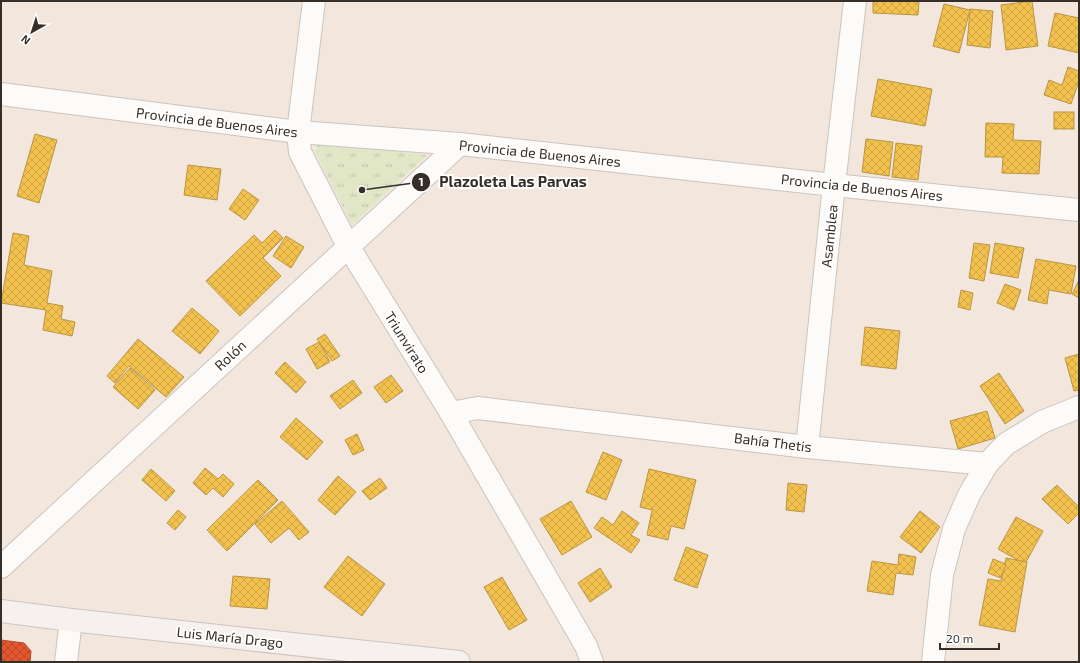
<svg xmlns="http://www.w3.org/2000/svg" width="1080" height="663" viewBox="0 0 1080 663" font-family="'Exo 2',sans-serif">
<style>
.park{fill:url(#park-tufts)}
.homes{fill:url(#homes-cross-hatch);stroke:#ba9543}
.shops{fill:url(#shops-cross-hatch);stroke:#b04b2c}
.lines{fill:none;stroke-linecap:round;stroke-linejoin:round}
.minor-casing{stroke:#ccc3bb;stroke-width:24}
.major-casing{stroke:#cbc4c0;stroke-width:24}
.minor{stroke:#fdfbfa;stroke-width:22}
.major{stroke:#f6f0ef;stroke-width:22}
.labels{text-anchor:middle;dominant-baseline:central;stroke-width:4;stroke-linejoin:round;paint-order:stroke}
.street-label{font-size:14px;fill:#362e28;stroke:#fff}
.leader{fill:none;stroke:#362e28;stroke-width:1.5}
.callout-dot{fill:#362e28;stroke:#fff;stroke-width:1.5}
.mark-label{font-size:12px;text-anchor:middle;font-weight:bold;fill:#fff}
.callout-label{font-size:15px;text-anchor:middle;font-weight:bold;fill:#362e28;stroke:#fff;stroke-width:4;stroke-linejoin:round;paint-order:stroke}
</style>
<defs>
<pattern id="park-tufts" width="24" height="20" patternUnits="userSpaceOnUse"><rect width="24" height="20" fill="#e0e6c6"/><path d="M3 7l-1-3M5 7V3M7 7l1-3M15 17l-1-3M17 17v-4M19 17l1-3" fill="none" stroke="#c1c6aa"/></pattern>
<pattern id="homes-cross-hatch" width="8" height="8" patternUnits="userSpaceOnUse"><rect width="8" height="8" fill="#f2c14e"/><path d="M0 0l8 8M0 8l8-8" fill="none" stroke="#d0a644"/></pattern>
<pattern id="shops-cross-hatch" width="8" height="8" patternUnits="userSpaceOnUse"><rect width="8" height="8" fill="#e4572e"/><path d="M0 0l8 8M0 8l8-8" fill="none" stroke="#ba4827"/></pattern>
</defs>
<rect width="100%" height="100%" fill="#f3e7dd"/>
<polygon class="park" points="318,142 427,155 352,225 315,152"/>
<g class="homes">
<polygon points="873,1 919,1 918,15 873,13"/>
<polygon points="1032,1 1038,46 1006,50 1001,5"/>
<polygon points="944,4 970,10 959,53 933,46"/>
<polygon points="970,9 993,11 990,48 967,45"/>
<polygon points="1055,13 1079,18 1079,53 1048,46"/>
<polygon points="1068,67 1079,71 1079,81 1071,104 1044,95 1049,80 1062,85"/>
<polygon points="878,79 932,89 925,126 871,116"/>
<rect x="1054" y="112" width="20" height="17"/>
<polygon points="986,123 1014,124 1013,140 1041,141 1039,174 1002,173 1003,157 985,157"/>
<polygon points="35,134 57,140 39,203 17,196"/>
<polygon points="866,139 893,142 889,176 862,172"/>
<polygon points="896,143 922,146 918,180 892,177"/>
<polygon points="188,165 221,169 217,200 184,195"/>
<polygon points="243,189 259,200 245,220 229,209"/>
<polygon points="275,230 283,238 263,258 281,276 240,316 206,281 254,235 262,243"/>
<polygon points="13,233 29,236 24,265 52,271 47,303 63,306 61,319 75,322 72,336 43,330 46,310 1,303"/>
<polygon points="286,236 304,247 291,268 273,256"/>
<polygon points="974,243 990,245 984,281 969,278"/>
<polygon points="995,243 1024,248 1018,278 990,273"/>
<polygon points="1036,259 1076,266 1071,294 1049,290 1047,304 1028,300"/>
<polygon points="1079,280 1079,298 1072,294"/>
<polygon points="1005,284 1021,290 1014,310 997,303"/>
<polygon points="961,290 973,293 970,310 958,307"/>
<polygon points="192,308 219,331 200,354 172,331"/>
<polygon points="865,327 900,331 896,369 861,365"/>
<polygon points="325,334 340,356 332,361 317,339"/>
<polygon points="138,339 184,377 166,397 129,366 115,383 107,376"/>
<polygon points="319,342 330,362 317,369 306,349"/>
<polygon points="1079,354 1079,390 1074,391 1065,358"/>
<polygon points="285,362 306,382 296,393 275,373"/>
<polygon points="130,368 155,390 138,409 113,387"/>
<polygon points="999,373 1024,411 1005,424 980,386"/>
<polygon points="391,375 403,391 386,403 374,387"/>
<polygon points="353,380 362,393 340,409 330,396"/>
<polygon points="987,411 995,438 958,449 950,421"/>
<polygon points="296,418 323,442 307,460 280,437"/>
<polygon points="357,434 364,450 353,455 345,440"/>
<polygon points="603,452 622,460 606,500 586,492"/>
<polygon points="205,468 218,479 223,474 234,484 223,497 213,488 206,495 193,483"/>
<polygon points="151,469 175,491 166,501 142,480"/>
<polygon points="649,469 696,480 684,529 671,526 668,540 647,535 652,510 640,507"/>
<polygon points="338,476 356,492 335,515 318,500"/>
<polygon points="380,478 387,488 370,500 362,491"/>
<polygon points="258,480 278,500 227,551 207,530"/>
<polygon points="788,483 807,485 804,512 786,510"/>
<polygon points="1057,485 1079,507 1079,513 1068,524 1042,499"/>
<polygon points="282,501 309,532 299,540 289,528 271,543 255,524"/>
<polygon points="571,501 592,537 562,555 540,519"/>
<polygon points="178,510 186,517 175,530 167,523"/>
<polygon points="622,511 639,523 631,535 640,540 631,553 594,528 602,517 613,525"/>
<polygon points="920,511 940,527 921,553 900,537"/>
<polygon points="1016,517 1043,531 1025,564 998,549"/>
<polygon points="686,547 708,555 697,588 674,580"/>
<polygon points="899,554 916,557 913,575 896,573 893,595 867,591 872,561 898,565"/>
<polygon points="348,556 385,584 362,616 324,587"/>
<polygon points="1006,558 1027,562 1015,632 979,625 988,579 1001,581"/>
<polygon points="993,559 1006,564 1001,578 988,573"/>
<polygon points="600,568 612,587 590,602 578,583"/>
<polygon points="233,576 270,579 267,609 230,606"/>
<polygon points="502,577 527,620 509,630 484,587"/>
</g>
<polygon class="shops" points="1,640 24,643 31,651 30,662 1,662"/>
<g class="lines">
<defs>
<g id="minor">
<polyline points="314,1 298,132 300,152 348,246 451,413 586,646 592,662"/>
<polyline points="1,94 298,132 460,144 834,185 1079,210"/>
<polyline points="451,413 478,408 807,447 987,464"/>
<polyline points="807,447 834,185 855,1"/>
<polyline points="1,567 460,144"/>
<polyline points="66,662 71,620"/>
<polyline points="933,662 942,575 954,529 969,495 987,464 1006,444 1042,422 1079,407"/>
</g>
<polyline id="major" points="1,611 71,620 459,662"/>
</defs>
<use href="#minor" class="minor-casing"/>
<use href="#major" class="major-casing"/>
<use href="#minor" class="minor"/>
<use href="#major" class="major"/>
</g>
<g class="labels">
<g class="street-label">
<text transform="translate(217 122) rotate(7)">Provincia de Buenos Aires</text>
<text transform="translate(540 153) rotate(6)">Provincia de Buenos Aires</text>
<text transform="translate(862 187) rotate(6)">Provincia de Buenos Aires</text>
<text transform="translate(829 236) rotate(-84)">Asamblea</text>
<text transform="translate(407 342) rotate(58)">Triunvirato</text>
<text transform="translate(230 355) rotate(-43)">Rolón</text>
<text transform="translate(773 442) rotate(7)">Bahía Thetis</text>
<text transform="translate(230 637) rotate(6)">Luis María Drago</text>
</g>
</g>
<path class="leader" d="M362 190L421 182"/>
<g class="callout-dot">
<circle cx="362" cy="190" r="4"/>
<circle cx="421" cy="182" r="10"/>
</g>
<g class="mark-label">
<text x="421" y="186">1</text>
</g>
<g class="callout-label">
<text x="513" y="187">Plazoleta Las Parvas</text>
</g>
<rect width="1080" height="663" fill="none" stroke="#362e28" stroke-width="4"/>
<g transform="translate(32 32) rotate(219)" stroke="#ffffff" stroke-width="3" paint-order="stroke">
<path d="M0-3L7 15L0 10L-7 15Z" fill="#362e28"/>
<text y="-6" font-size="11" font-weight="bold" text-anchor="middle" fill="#362e28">N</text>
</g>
<path d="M940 643v6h59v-6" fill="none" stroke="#362e28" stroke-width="2"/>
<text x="946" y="643" font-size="12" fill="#362e28" stroke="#ffffff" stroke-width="3" paint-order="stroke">20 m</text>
</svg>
